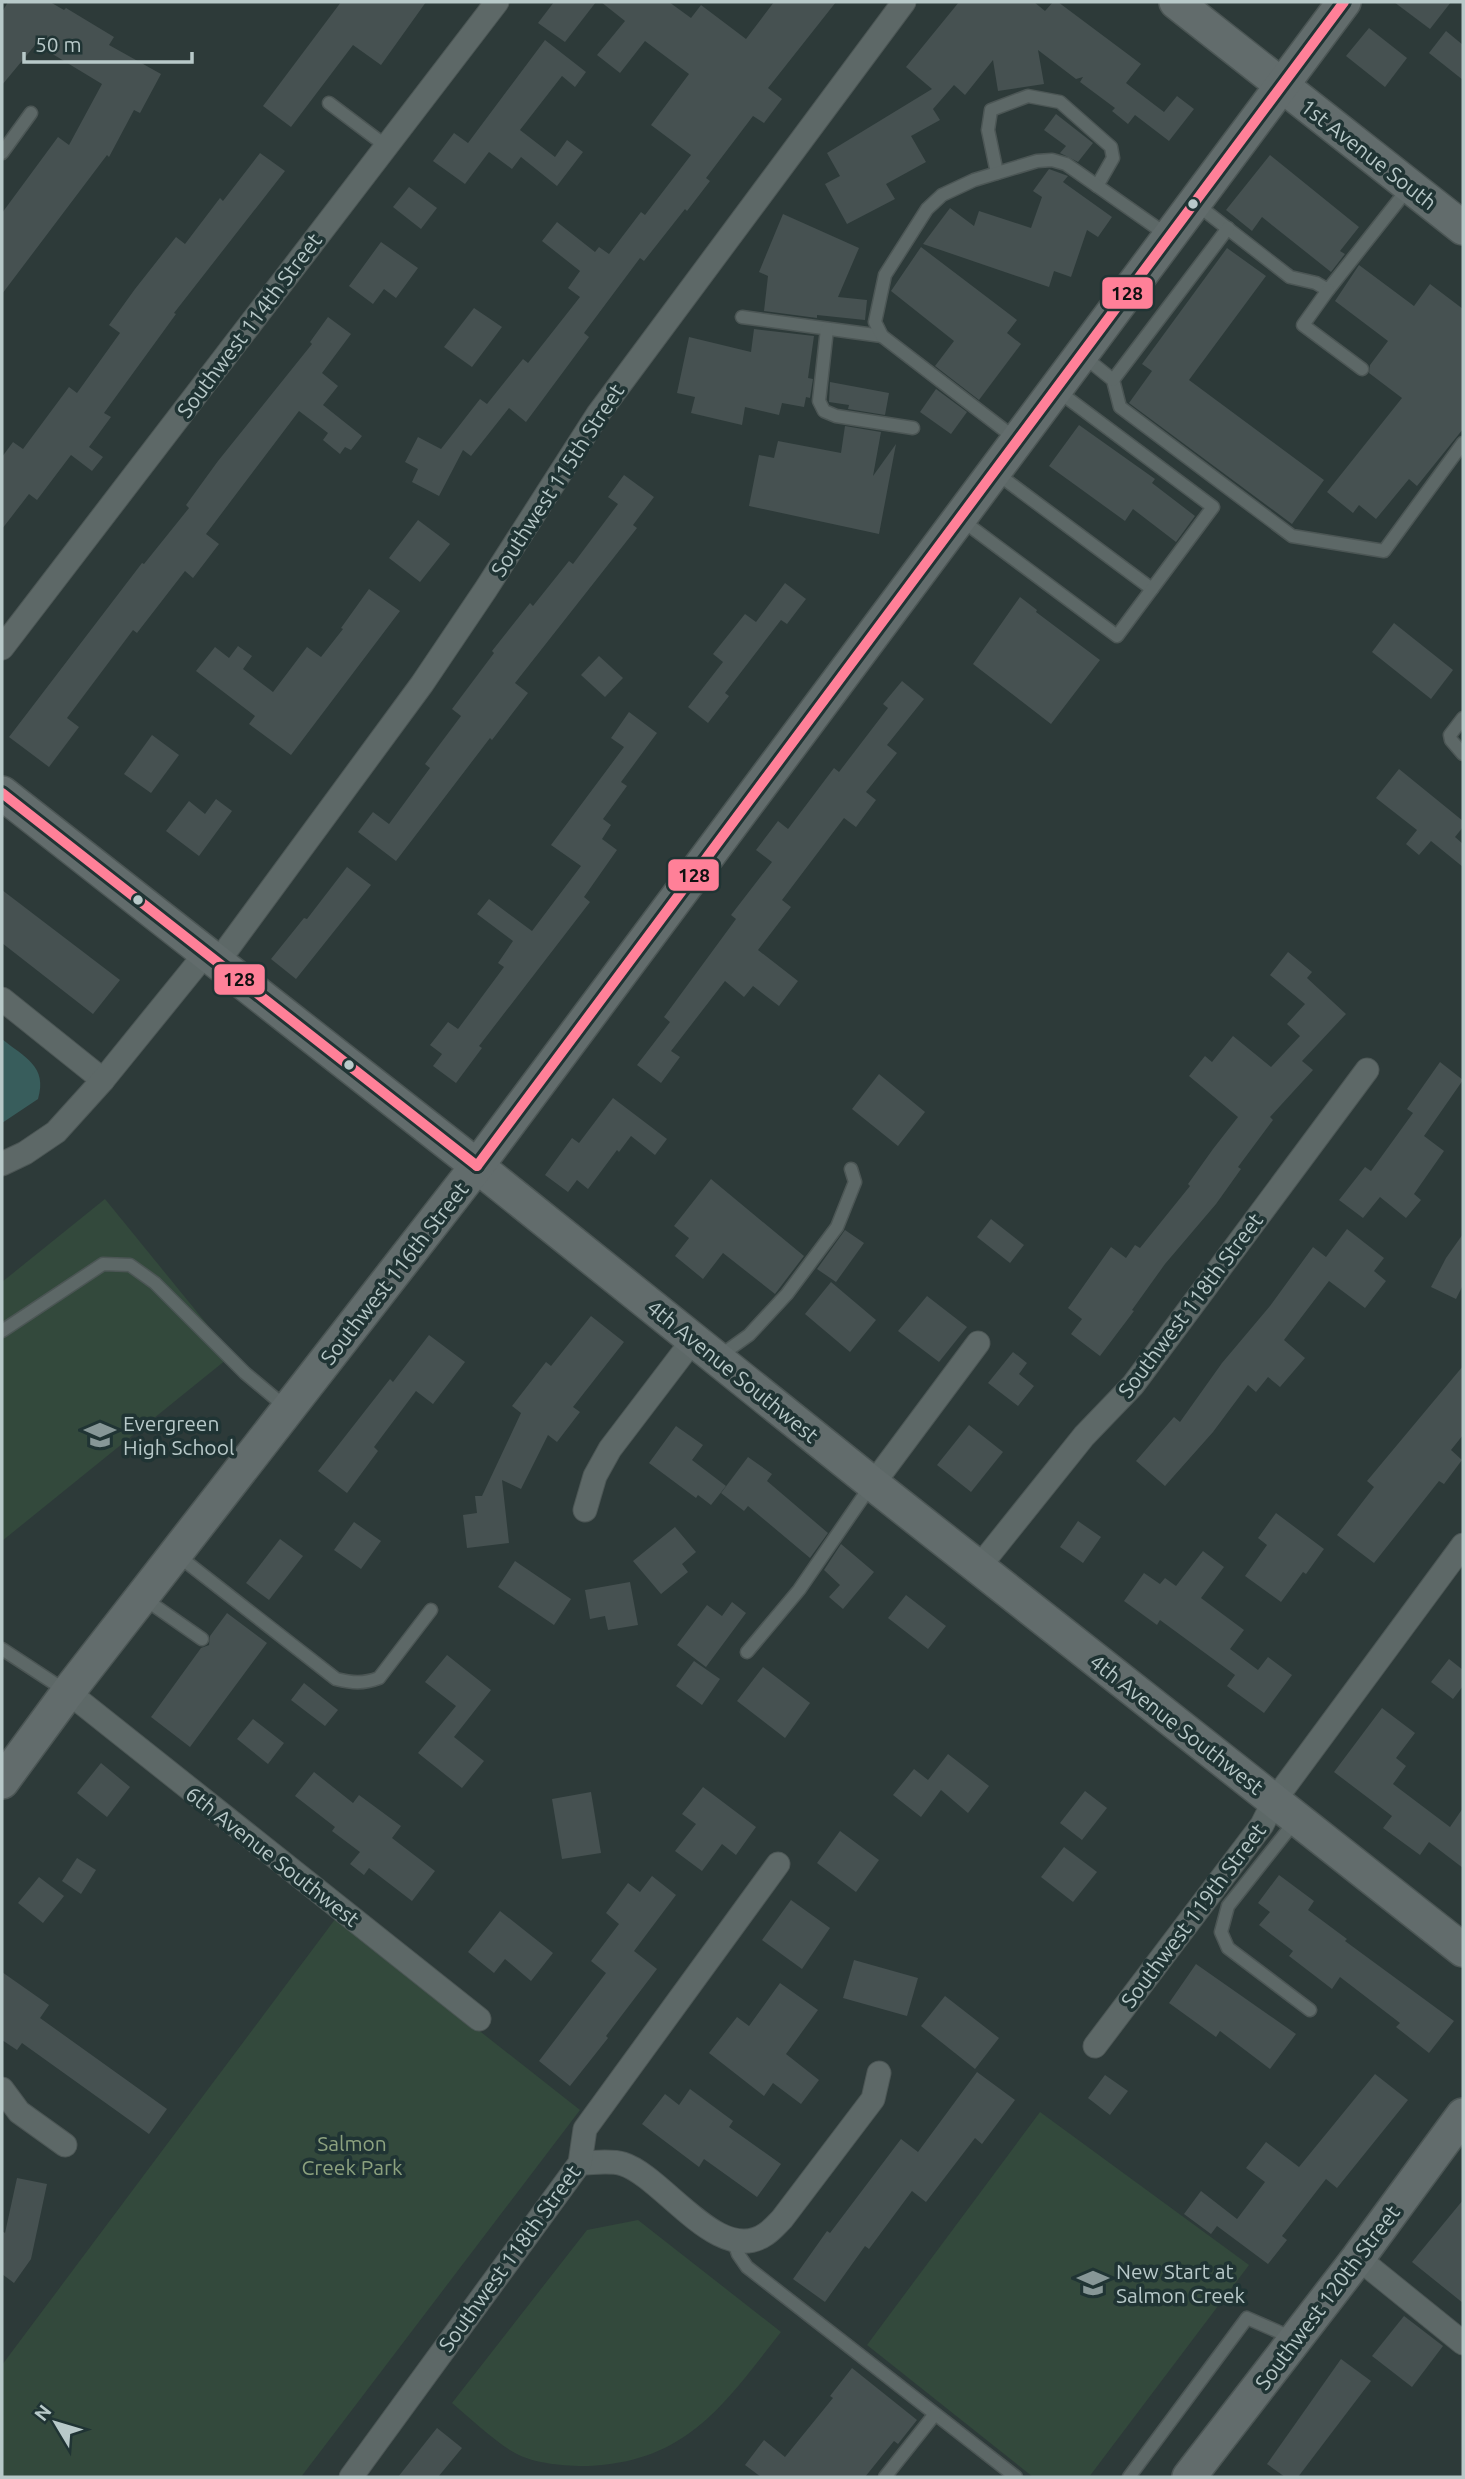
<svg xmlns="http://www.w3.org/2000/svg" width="1465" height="2479" viewBox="0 0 1465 2479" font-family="Ubuntu,sans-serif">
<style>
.green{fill:#33493c}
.water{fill:#385d5c}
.building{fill:#465151}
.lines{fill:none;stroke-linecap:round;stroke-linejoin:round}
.lane-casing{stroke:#4c5655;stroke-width:15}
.street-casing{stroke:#4c5655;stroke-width:25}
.secondary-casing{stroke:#4c5655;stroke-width:36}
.lane{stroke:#5d6867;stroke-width:12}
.street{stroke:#5d6867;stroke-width:23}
.secondary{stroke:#626c6c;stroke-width:33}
.bus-1-casing{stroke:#203434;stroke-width:16}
.bus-1{stroke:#ff8098;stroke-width:10}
.bus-dot{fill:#b8c9c9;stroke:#203434;stroke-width:2.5}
.labels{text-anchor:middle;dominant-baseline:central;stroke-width:7;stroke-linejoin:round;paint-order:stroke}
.street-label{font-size:21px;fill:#b8c9c9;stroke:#203434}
.poi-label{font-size:21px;fill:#b8c9c9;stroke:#203434;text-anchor:start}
.park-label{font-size:21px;fill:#8da27f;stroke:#203434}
.line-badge{stroke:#203434;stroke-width:2.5}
.pale-badge-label{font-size:19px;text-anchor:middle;font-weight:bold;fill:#111}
</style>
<rect width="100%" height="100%" fill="#2d3a39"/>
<g class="green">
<polygon points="105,1199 232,1355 2,1541 2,1282"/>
<polygon points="336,1918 580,2110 301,2477 2,2477 2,2365"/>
<polygon points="1040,2112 1249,2265 1089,2477 1033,2477 867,2345"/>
<path d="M638 2220 781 2332C725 2403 688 2462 588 2466 565 2466 535 2464 515 2453 495 2442 470 2418 452 2403L587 2230Z"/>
</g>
<path class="water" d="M2 1039C24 1057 48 1066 38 1099L2 1123Z"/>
<g class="building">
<polygon points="8,2 50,2 64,10 66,8 114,37 109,45 161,74 140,113 134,110 109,157 107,155 2,294 2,213 58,137 69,145 102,84 36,44 2,85 2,12"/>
<polygon points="341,2 426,2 381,65 353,45 291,127 263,106"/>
<polygon points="554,2 596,2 565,42 538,23"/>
<polygon points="601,2 669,2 691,18 701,5 746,39 774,2 836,2 768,88 782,99 764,123 753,116 706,178 710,181 687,211 685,209 644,261 640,258 584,333 589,337 526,422 509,408 471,456 463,450 439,496 412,482 418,469 405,462 418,437 441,449 480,399 487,404 523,359 528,363 580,297 568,288 580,271 542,241 557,222 595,252 599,247 609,254 641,212 645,215 691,155 651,125 689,74 645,41 620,73 597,55 625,21"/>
<polygon points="959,2 1034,2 1045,11 1053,2 1058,2 1141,64 1126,83 1164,112 1177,96 1194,109 1169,141 1135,115 1128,124 1112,111 1115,108 1080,82 1083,77 1076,79 1038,50 1044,84 998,91 993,60 965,95 954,85 933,109 940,120 911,136 926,162 886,184 895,199 847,224 825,184 840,176 827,153 932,89 906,67"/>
<polygon points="1394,2 1451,2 1430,29"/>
<polygon points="1369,28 1407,58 1385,87 1346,56"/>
<polygon points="1446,31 1463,45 1463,80 1429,53"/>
<polygon points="545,40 586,72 575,87 562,76 520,130 555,157 567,140 583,152 557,186 521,157 512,169 489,152 465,184 433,161 454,133 468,143"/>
<polygon points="1056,114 1093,143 1078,162 1060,153 1066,146 1044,130"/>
<polygon points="260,153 285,171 174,313 176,314 104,413 111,417 89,447 103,457 92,471 71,455 37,500 29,494 2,529 2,457 13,442 23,449 69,387 77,393 120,333 109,325 135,289 176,237 185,244 220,198 223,201"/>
<polygon points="1270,155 1359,227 1340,251 1345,254 1331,272 1262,217 1252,231 1226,210"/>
<polygon points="1049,169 1068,176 1063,182 1112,217 1098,237 1087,230 1071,277 1054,271 1049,287 923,244 950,208 974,226 979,211 1031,228 1042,197 1033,191"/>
<polygon points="409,187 437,208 421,229 393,207"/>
<polygon points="783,214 859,248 838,297 867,300 865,320 817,315 817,318 764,311 768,276 759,272"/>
<polygon points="381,242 418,268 396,298 384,289 373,304 349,286"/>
<polygon points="921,247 1017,320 1007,333 1021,344 979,400 935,366 954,341 891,291"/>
<polygon points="1227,248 1266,276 1189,380 1324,480 1292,524 1129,403 1152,371 1142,364"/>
<polygon points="1359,265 1414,306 1430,284 1463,309 1463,429 1417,486 1409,479 1376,519 1359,505 1353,513 1327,492 1402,398 1369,373 1370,365 1388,341 1335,301"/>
<polygon points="474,308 502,327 472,367 444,347"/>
<polygon points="328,317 351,334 322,373 338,386 323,405 362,436 351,450 345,447 340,454 323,440 328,433 299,411 206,534 219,544 193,578 185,571 137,633 133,630 67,718 79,727 49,767 9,737 142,563 144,564 189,508 186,505 218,461 312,344 310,342"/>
<polygon points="754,329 814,336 808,378 813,379 810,398 806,397 804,407 782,403 779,415 745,407 742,425 691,413 695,397 677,393 689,337 751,352"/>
<polygon points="830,382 889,393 885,415 848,409 849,405 829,402"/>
<polygon points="936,389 967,412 951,434 920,412"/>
<polygon points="1079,425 1155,479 1152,483 1195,516 1176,542 1133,509 1125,521 1049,466"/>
<polygon points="845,426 881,432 873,476 896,444 879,534 749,506 759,455 774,458 778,441 841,453"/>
<polygon points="624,475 654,497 633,525 637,528 515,683 528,693 492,740 490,738 396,861 358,832 373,812 389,824 430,768 425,764 461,716 452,709 494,653 492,651 530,603 533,606 569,561 573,564 618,504 608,497"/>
<polygon points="418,520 450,544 420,582 389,558"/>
<polygon points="785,583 806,599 787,624 781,620 725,693 729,696 708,723 688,707 723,662 713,654 745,614 756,622"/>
<polygon points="369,589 400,611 291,755 249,724 255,716 196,671 215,647 229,658 238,646 252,656 243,669 273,692 307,647 321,657 343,629 341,628"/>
<polygon points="1020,597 1037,610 1036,612 1100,660 1051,724 973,664"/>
<polygon points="1394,623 1453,670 1431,699 1372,652"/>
<polygon points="599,656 623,678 605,697 581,675"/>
<polygon points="902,681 924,699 887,745 897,753 866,792 876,800 856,827 844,818 782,900 791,907 758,950 798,981 779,1006 753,986 744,997 725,981 671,1051 680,1057 661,1083 637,1065 670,1022 664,1017 736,919 731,915 772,862 756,850 778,821 788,829 834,768 839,772 888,708 883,704"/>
<polygon points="629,712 657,733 621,782 627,786 603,819 611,825 602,839 617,850 584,897 590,902 479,1046 482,1048 456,1083 433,1066 442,1054 430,1045 448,1022 458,1029 504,967 498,963 513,941 477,914 489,899 532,931 581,866 551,845 624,747 611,738"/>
<polygon points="152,735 179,755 151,793 124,774"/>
<polygon points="1399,769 1463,821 1463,827 1455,837 1463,844 1463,867 1431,841 1419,855 1406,844 1417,830 1376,798"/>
<polygon points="216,799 232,811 199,856 166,831 189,801 205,814"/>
<polygon points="347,867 371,885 296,979 271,959 304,918 307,919"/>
<polygon points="2,890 120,980 93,1014 2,943"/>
<polygon points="1288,952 1312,972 1307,978 1346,1014 1302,1061 1313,1070 1270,1117 1273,1120 1238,1167 1241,1169 1216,1204 1165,1264 1132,1310 1134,1311 1100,1356 1071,1334 1082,1319 1068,1308 1111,1247 1126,1258 1135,1245 1140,1248 1190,1186 1188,1184 1213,1149 1238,1117 1189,1076 1205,1056 1212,1062 1233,1036 1271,1067 1300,1036 1287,1024 1305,1004 1270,975"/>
<polygon points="1440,1062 1463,1080 1424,1136 1444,1151 1414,1194 1421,1200 1406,1218 1380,1197 1363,1218 1339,1200 1365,1167 1371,1171 1413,1113 1407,1109"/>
<polygon points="879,1074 925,1112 898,1146 852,1109"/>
<polygon points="613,1098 667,1139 655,1155 631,1136 619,1152 617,1150 588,1189 577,1180 568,1192 545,1175 572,1138 579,1143"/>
<polygon points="711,1179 804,1256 775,1294 723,1253 703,1279 675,1256 689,1238 674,1226"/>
<polygon points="991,1219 1024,1245 1010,1263 977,1237"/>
<polygon points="1347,1229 1384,1258 1374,1271 1386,1281 1365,1308 1329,1281 1284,1340 1305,1358 1280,1387 1268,1377 1256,1392 1248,1385 1213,1432 1165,1486 1136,1461 1174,1417 1180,1422 1222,1363 1270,1306 1313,1247 1326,1257"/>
<polygon points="845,1230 864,1243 836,1282 817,1269"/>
<polygon points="1463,1234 1463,1285 1456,1299 1431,1287 1446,1258"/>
<polygon points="831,1282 876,1320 850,1352 805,1314"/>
<polygon points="927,1296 967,1327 939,1362 898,1331"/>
<polygon points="591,1316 624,1342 573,1407 580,1412 557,1442 548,1435 521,1489 502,1480 509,1543 467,1548 463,1515 477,1513 475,1496 482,1496 521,1413 512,1406 546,1362 551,1366"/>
<polygon points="429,1335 465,1362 433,1404 416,1391 374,1447 378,1451 347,1493 318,1471 390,1379 393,1382"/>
<polygon points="1013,1352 1027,1363 1019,1374 1034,1386 1018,1406 988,1383"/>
<polygon points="1463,1366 1463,1435 1451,1450 1462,1460 1444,1484 1439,1481 1374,1563 1337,1535 1374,1487 1367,1481"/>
<polygon points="969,1425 1003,1452 971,1492 937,1465"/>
<polygon points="676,1426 703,1445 692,1460 726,1486 711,1505 698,1495 696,1498 649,1463"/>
<polygon points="748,1457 772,1474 767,1481 828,1533 810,1558 748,1506 744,1511 721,1493"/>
<polygon points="1276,1513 1324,1549 1306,1574 1303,1572 1281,1602 1245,1576 1267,1545 1258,1538"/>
<polygon points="1078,1521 1101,1537 1083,1563 1060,1547"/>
<polygon points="354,1522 381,1541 361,1569 334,1550"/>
<polygon points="675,1527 696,1552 682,1564 688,1572 661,1594 633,1561"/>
<polygon points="280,1539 303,1556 269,1600 246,1583"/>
<polygon points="841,1544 874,1572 843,1609 829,1597 840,1585 824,1570"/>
<polygon points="1203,1551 1224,1567 1201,1598 1244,1630 1230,1649 1258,1670 1268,1657 1292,1675 1264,1713 1227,1686 1235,1675 1160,1620 1157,1625 1124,1601 1144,1573 1160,1584 1165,1578 1176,1586"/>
<polygon points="515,1561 571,1599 554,1625 498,1587"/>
<polygon points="630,1582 638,1625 608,1630 605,1616 590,1619 585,1590"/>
<polygon points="906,1595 946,1626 928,1649 888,1618"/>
<polygon points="732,1602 746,1613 706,1667 677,1645 707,1605 722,1616"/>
<polygon points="227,1613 267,1643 190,1747 151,1717 201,1648 209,1645 210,1636"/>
<polygon points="447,1655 491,1690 454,1737 484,1761 462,1788 418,1753 456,1706 425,1682"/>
<polygon points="1449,1659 1463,1670 1463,1686 1453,1699 1431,1682"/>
<polygon points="694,1661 720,1679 702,1705 676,1686"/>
<polygon points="763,1667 810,1703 785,1738 737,1701"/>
<polygon points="304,1683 338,1710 325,1726 291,1700"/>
<polygon points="1382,1708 1415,1733 1396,1758 1406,1766 1393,1784 1450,1827 1463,1808 1463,1868 1429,1842 1420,1855 1383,1828 1392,1816 1334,1772"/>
<polygon points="253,1719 284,1743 268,1764 237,1739"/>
<polygon points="948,1754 989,1786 968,1813 941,1790 921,1817 893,1795 914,1769 928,1780"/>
<polygon points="101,1763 130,1787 107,1817 77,1793"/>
<polygon points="314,1772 353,1803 359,1795 401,1826 392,1838 435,1871 412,1901 369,1868 364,1875 350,1864 360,1852 332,1831 335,1827 295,1796"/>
<polygon points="703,1787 756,1827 736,1855 722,1844 702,1871 675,1851 696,1824 682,1814"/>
<polygon points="1085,1791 1107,1808 1082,1840 1060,1823"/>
<polygon points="591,1792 601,1853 562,1859 552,1799"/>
<polygon points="840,1831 879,1860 856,1892 817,1863"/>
<polygon points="1064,1847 1097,1872 1073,1902 1041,1877"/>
<polygon points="77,1858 96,1870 81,1894 62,1881"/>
<polygon points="1279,1875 1314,1901 1308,1910 1347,1939 1345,1941 1454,2021 1429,2053 1396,2027 1400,2023 1340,1977 1332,1989 1289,1956 1293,1951 1259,1925 1270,1912 1258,1903"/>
<polygon points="652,1876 676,1895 634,1951 657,1969 606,2036 608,2038 570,2086 539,2061 606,1973 591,1961 619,1924 606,1913 628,1883 640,1892"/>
<polygon points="39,1877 64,1896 43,1923 18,1903"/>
<polygon points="791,1900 830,1928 802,1969 762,1940"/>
<polygon points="500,1911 553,1953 531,1981 505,1959 494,1973 468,1952"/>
<polygon points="854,1960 918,1978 907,2016 843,1998"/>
<polygon points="1196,1964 1296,2034 1270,2069 1220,2031 1216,2037 1169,2003"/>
<polygon points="2,1972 49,2005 40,2018 167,2109 149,2134 22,2043 17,2050 2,2040"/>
<polygon points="780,1983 818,2010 786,2054 819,2080 801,2104 773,2083 764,2096 709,2053 737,2017 749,2026"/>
<polygon points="945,1996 999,2038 975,2069 921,2026"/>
<polygon points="977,2072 1015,2100 982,2144 975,2138 926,2202 912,2191 869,2249 865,2246 825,2302 793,2279 827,2231 830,2233 901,2139 918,2152"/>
<polygon points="1375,2074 1408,2100 1337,2188 1326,2179 1282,2236 1287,2240 1268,2264 1217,2226 1211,2234 1184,2214 1201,2191 1237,2219 1265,2182 1246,2168 1266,2142 1299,2167"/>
<polygon points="1105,2075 1128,2091 1110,2115 1088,2098"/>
<polygon points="690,2089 733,2121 729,2127 781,2164 757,2197 704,2159 699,2167 642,2124 665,2094 679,2105"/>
<polygon points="17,2178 47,2184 31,2259 14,2283 2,2274 2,2231 5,2233"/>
<polygon points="1463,2200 1463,2303 1412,2262"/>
<polygon points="1404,2316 1443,2346 1412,2387 1372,2356"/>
<polygon points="1341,2359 1371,2381 1298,2477 1285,2477 1267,2464"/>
<polygon points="852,2368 917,2420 898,2444 894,2441 865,2477 761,2477 745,2465 764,2440 785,2457 833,2398 830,2396"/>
<polygon points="437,2428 462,2448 438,2477 398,2477"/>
</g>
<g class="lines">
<defs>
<g id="lane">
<polyline points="329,103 386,146"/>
<polyline points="2,153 31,113"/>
<polyline points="997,173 988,130 991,110 1028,96 1060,102 1111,147 1113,158 1097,186"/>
<polyline points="1195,203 1290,277 1316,283 1328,290 1410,186"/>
<polyline points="1328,290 1303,325 1362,369"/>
<polyline points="742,317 882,336"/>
<polyline points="827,329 819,401 824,411 836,416 913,428"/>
<polyline points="1082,355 1113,380 1120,407 1292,536 1384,551 1463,443"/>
<polyline points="1113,380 1228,228"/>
<polyline points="1016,439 882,336 875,322 885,275 927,209 942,195 974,180 1037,161 1052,160 1066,164 1167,235"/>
<polyline points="995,472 1152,589"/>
<polyline points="959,518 1117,636 1213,507 1058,391"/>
<polyline points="1463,718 1450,735 1451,740 1463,754"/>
<polyline points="2,1331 103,1264 130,1265 155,1283 245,1373 288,1409"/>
<polyline points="717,1358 749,1335 787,1294 837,1227 855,1182 851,1169"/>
<path d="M176 1554 336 1679C352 1683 363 1684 379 1678L431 1610"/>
<polyline points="142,1597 202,1639"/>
<polyline points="2,1649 66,1691"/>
<polyline points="747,1652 799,1590 872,1484"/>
<polyline points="1296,1820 1228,1906 1221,1932 1228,1948 1310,2010"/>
<polyline points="733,2239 738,2254 747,2267 1016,2477"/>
<polyline points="885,2477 935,2414"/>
<polyline points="1129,2477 1247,2318 1295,2339"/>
</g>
<g id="street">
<polyline points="2,648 497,2"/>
<polyline points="217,963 422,684 486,589 598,414 904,2"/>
<polyline points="2,999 103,1080"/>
<polyline points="2,1164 25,1153 56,1132 103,1080 206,953"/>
<polyline points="873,1484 978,1343"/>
<polyline points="585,1510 595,1476 610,1449 693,1340"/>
<polyline points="979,1567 1084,1436 1133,1385 1367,1070"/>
<polyline points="68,1692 479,2019"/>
<polyline points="1095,2046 1262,1825 1274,1801 1463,1545"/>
<polyline points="2,2089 19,2112 65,2145"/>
<path d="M580 2163C594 2163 610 2160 623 2164 664 2177 719 2267 766 2234 772 2230 777 2224 782 2219L873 2099 879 2073"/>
<polyline points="1358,2258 1463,2343"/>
<polyline points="351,2477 580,2163 585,2129 778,1864"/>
</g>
<g id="secondary">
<polyline points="1176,2 1463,228"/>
<polyline points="2,793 477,1166 873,1484 1463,1950"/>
<polyline points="2,1782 68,1692 477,1166 1344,2"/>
<polyline points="1189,2477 1358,2258 1463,2115"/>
</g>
</defs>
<use href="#lane" class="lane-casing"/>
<use href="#street" class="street-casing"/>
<use href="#secondary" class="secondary-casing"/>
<use href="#lane" class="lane"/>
<use href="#street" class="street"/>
<use href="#secondary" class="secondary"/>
<defs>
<g id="bus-1">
<polyline points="2,793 477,1166"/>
<polyline points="477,1166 1344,2"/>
</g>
</defs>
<use href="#bus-1" class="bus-1-casing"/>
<use href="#bus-1" class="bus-1"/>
</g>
<defs>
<symbol id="school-bare" viewBox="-9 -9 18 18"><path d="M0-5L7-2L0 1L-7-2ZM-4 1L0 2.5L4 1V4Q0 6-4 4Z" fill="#879797" stroke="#203434" stroke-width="2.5" paint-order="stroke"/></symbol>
</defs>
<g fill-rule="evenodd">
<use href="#school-bare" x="78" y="1413" width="44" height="44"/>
<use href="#school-bare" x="1071" y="2261" width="44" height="44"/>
</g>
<g class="bus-dot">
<circle cx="1193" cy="204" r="6"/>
<circle cx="138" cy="900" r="6"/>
<circle cx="349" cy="1065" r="6"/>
</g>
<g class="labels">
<g class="street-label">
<text transform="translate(1369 154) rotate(38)">1st Avenue South</text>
<text transform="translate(249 325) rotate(-53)">Southwest 114th Street</text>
<text transform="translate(557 480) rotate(-57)">Southwest 115th Street</text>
<text transform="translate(394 1273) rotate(-52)">Southwest 116th Street</text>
<text transform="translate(1190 1305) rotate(-53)">Southwest 118th Street</text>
<text transform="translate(733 1371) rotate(39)">4th Avenue Southwest</text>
<text transform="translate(1177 1724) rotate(38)">4th Avenue Southwest</text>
<text transform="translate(273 1856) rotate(38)">6th Avenue Southwest</text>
<text transform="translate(1193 1915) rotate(-53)">Southwest 119th Street</text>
<text transform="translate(509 2258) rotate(-54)">Southwest 118th Street</text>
<text transform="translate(1327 2297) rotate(-53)">Southwest 120th Street</text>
</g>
<g class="poi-label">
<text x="123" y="1423">Evergreen<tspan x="123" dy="24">High School</tspan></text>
<text x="1116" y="2271">New Start at<tspan x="1116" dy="24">Salmon Creek</tspan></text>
</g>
<g class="park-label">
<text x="352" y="2143">Salmon<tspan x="352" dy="24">Creek Park</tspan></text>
</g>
</g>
<g class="line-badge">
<rect x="1101" y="276" width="53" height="34" rx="7" fill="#ff8098"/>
<rect x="667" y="858" width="53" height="34" rx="7" fill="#ff8098"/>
<rect x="213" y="963" width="53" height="33" rx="7" fill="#ff8098"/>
</g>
<g class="pale-badge-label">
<text x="1127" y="300">128</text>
<text x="694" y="882">128</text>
<text x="239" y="986">128</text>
</g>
<rect width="1465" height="2479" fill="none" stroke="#b8c9c9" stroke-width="7"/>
<g transform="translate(56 2423) rotate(308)" stroke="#203434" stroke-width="5" paint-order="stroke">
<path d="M0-5L12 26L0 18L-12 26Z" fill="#b8c9c9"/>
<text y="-10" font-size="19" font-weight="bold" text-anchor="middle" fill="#b8c9c9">N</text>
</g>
<path d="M24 52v10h168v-10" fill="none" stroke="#b8c9c9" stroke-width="3.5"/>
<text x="35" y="52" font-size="21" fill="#b8c9c9" stroke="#203434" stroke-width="5" paint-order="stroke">50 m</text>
</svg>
